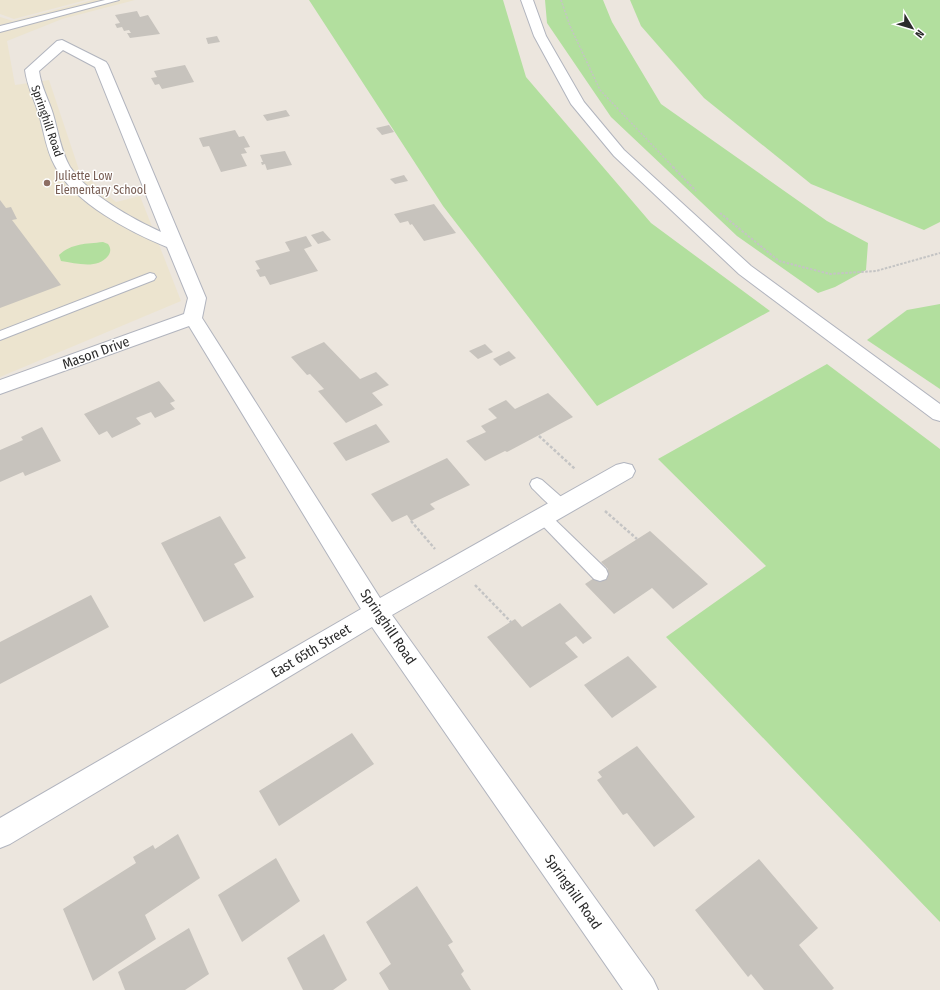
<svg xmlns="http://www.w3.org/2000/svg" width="940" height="990" viewBox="0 0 940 990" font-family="'Fira Sans Condensed',sans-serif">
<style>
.education{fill:#ece4cf}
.green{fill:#b2df9e}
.building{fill:#c7c3bd}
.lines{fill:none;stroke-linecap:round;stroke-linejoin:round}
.service-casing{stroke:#b1b4be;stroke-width:2}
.minor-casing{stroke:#b1b4be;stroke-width:2}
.path-far2{stroke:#c4c4c4;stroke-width:1.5;stroke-dasharray:2 1.5;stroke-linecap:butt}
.path-far1{stroke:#c4c4c4;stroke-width:2;stroke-dasharray:2.5 1.5;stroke-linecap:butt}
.path{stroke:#c4c4c4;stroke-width:2.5;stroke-dasharray:3 2;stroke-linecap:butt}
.service{fill:#fff;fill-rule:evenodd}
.minor{fill:#fff;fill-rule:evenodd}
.education-dot{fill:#8d6e63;stroke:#fff;stroke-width:1.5}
.labels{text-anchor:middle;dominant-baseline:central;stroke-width:3;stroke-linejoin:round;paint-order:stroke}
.far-street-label{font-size:12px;fill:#2b2b2b;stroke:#fff}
.far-education-label{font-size:12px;fill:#785e54;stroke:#fff;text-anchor:start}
.street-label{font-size:14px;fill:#2b2b2b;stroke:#fff}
</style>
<rect width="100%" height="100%" fill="#ece6de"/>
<g class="education">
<polygon points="0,0 86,0 14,19 0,14"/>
<polygon points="93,0 135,0 62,19 7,41 15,85 49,80 79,170 116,202 140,196 181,301 0,377 0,17 13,21"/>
</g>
<g class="green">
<polygon points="309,0 503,0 526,77 651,223 770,311 597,406 443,206"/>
<polygon points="545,0 603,0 612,22 661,104 827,221 868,243 866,270 835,287 818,293 737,236 611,117 547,23"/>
<polygon points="630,0 940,0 940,222 924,230 811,184 704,98 641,26"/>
<path d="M103 242 108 244C111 248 111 252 108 256 97 270 76 263 61 261L59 255C72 243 86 244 103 242Z"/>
<polygon points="940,304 940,389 867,340 907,310"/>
<polygon points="827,364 940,449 940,922 666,637 766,566 658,459"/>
</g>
<g class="building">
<polygon points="137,11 140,17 148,15 160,34 130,38 127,33 131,33 129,30 124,31 122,27 117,28 115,24 120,23 115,15"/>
<polygon points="217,36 220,42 208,44 206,38"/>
<polygon points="185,65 194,82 162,89 159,84 155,85 151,78 157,77 154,71"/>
<polygon points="286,110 290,116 267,121 263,115"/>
<polygon points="389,125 394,132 382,135 376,128"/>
<polygon points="235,130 239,137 244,136 250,147 244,148 247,153 241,154 247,166 221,172 209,146 203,147 199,138"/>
<polygon points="285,151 292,165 267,170 265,164 262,165 261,162 263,162 260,155"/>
<polygon points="404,175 408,181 395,184 390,179"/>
<polygon points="0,200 6,208 11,207 17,219 12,220 61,285 0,308"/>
<polygon points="434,204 456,233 424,241 412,224 410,225 408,221 400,223 394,214"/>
<polygon points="323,231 331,240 318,244 311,235"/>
<polygon points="306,236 312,246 304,249 318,271 270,285 265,276 260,277 256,270 260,269 255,261 290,251 285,242"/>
<polygon points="324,342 360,379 376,372 389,385 372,393 383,405 346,423 318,391 324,389 310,374 307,375 291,357"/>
<polygon points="485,344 493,352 478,359 469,351"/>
<polygon points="509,351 516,358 500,366 493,359"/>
<polygon points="159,381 175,401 170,403 175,409 155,418 151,412 136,418 141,424 112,438 107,431 99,435 84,414"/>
<polygon points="548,393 573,417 507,452 505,451 485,461 466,441 486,432 481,426 497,418 488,409 506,400 515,409"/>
<polygon points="376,424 390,442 346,461 333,443"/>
<polygon points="42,427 61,461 25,476 23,472 0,482 0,450 23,440 21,437"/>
<polygon points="447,458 470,485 430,504 435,509 411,521 407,515 392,522 371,494"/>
<polygon points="220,516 246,558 234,564 254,597 204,622 161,543"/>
<polygon points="650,531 708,584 673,609 652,588 614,614 585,584 608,569 601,562"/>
<polygon points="91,595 109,627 0,684 0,642"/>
<polygon points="560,603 592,638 583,644 576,636 565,643 578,657 530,688 487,637 515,619 522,627"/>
<polygon points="628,656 657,687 612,718 584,685"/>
<polygon points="352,733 374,764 279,826 259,791"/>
<polygon points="637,746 695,817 654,847 627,813 623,815 597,780 602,777 598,772"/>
<polygon points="178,834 200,878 145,915 156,939 93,981 63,909 136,863 133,857 153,845 155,849"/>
<polygon points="276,858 300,901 242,942 218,895"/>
<polygon points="759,859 818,928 799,945 834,988 832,990 764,990 751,974 748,977 695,910"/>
<polygon points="417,886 453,942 448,945 464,971 461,974 471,990 389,990 379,973 391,964 366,922"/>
<polygon points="189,928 209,974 185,990 125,990 118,972"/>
<polygon points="324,934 347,980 333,990 303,990 287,958"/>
</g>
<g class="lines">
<defs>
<g id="service">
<polygon points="105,0 119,0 0,32 0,26"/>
<polygon points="150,273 154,274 156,277 154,280 0,340 0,331"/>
<path d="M537 478 542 480 567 502 570 506 567 510C554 514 541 496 532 488L530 484 532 480Z"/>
<polygon points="543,511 548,513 606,569 608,574 606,579 600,581 594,579 538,521 535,517 538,513"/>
</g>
<g id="minor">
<polygon points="521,0 533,0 546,36 584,102 624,150 751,266 940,404 940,421 933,419 739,274 614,156 571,104 534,36"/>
<path d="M62 40 106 62 108 65 206 298 202 318 380 598 616 465 624 463 632 465 635 471 632 477 392 615 653 979 658 990H623L372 627 10 844 0 848V818L361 609 189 326 0 394V380L184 314 188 298 167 247C130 232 74 203 55 166 46 150 44 131 39 114 34 99 27 86 25 70L57 41ZM63 50 95 67 161 232C131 218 89 195 70 167 61 152 58 131 53 114 49 100 41 87 39 71Z"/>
</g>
</defs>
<use href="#service" class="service-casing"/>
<use href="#minor" class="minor-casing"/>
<polyline class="path-far2" points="561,0 570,26 600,90 674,168"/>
<g class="path-far1">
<polyline points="673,167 696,191"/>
<polyline points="720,213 779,261 830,274 876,271 940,253"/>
</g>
<g class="path">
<polyline points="539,436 575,469"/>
<polyline points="605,511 637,539"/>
<polyline points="411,521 435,549"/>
<polyline points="475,585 511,622"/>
</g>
<use href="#service" class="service"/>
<use href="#minor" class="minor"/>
</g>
<circle class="education-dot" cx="47" cy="183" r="4"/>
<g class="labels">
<g class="far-street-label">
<text transform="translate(47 121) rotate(71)">Springhill Road</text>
</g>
<g class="far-education-label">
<text x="55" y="176">Juliette Low<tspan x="55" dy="14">Elementary School</tspan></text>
</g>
<g class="street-label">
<text transform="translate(96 353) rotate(-20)">Mason Drive</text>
<text transform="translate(388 627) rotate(56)">Springhill Road</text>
<text transform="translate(311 651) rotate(-31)">East 65th Street</text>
<text transform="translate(573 892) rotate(55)">Springhill Road</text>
</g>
</g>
<g transform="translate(912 28) rotate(128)" stroke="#ffffff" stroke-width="3" paint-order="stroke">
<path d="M0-3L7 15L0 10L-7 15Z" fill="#2b2b2b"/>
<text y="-6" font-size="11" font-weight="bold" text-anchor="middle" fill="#2b2b2b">N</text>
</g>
</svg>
